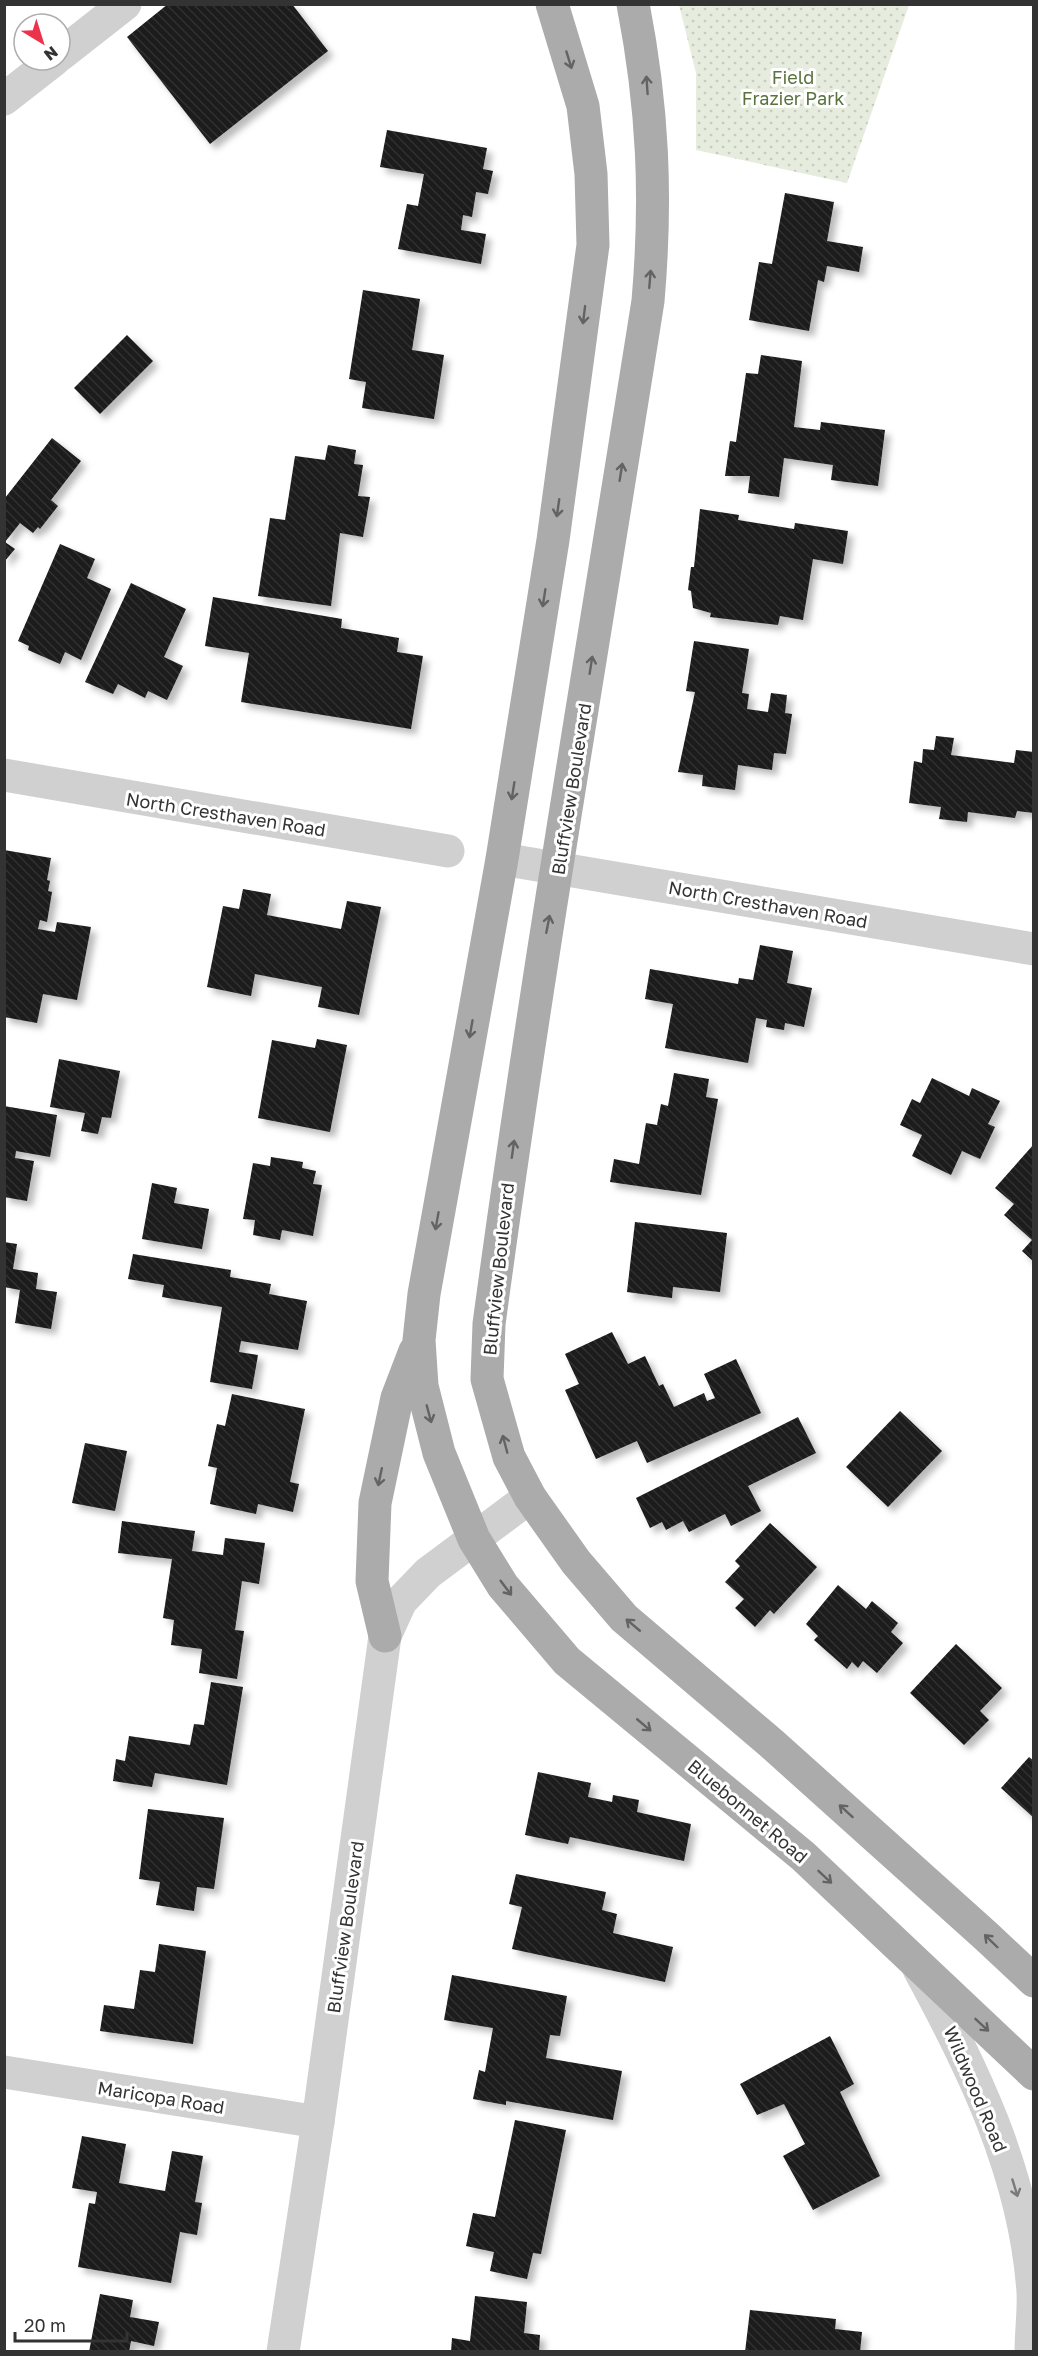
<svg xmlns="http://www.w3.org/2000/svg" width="1038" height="2356" viewBox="0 0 1038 2356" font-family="'Golos Text',sans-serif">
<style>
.park{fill:url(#park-dots)}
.building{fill:url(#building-back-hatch);filter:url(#shadow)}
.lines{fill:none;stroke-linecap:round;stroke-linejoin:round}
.minor{stroke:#d0d0d0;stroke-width:33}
.major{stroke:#ababab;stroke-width:33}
.oneway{stroke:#636363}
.oneway2{stroke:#7a7a7a}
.labels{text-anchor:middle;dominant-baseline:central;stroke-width:6;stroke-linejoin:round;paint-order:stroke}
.park-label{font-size:18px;fill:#58713d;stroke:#fff}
.street-label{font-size:18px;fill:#333;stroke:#fff}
</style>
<defs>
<pattern id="park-dots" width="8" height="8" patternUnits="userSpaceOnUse" patternTransform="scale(1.5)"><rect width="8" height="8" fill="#e6ecde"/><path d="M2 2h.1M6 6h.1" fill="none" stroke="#c6cbbf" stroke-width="1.8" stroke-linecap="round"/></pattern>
<pattern id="building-back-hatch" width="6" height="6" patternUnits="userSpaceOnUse" patternTransform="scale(1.5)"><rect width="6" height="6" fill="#1a1a1a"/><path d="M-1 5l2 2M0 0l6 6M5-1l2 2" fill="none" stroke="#333"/></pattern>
<filter id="shadow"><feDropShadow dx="5.5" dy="5.5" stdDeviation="3" flood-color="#0004"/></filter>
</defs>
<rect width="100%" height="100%" fill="#fff"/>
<polygon class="park" points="679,5 909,5 847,183 696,150 696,73"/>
<g class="building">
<polygon points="168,4 292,4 328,51 210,144 127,37"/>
<polygon points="387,130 487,148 483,169 493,171 488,194 476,192 472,217 463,215 461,230 486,234 481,264 398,249 407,204 418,206 424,174 380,167"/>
<polygon points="785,193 834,202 827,241 863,247 859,272 827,266 824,282 818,280 809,331 749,320 759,262 772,264"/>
<polygon points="363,290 420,299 412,350 444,355 434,419 362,408 366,382 349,379"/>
<polygon points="127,335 153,361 100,414 74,388"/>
<polygon points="761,355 802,361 794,427 820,430 821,422 885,430 878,486 831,480 833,465 784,458 779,497 748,493 750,476 725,476 730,441 736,442 746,373 758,374"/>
<polygon points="52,438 81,461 51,500 58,506 40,529 38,527 33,533 20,523 5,542 15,549 4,562 5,498"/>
<polygon points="328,445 356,450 354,464 363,465 358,496 370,497 363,537 340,533 331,606 258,596 270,518 285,520 295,456 325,460"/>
<polygon points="700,509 739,515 738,520 794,529 795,523 848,531 843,564 813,559 803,620 780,616 778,625 710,617 711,613 693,608 691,591 688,590 691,567 694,567"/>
<polygon points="60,544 95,559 87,578 111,589 81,660 65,652 60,664 28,650 29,646 18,641"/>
<polygon points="131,583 186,609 164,657 183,666 167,700 148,691 145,698 118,684 113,694 85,682"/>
<polygon points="213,597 342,619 341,628 399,638 397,652 423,656 411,729 241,702 249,653 205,646"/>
<polygon points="694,641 749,649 742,693 749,694 747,709 768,712 771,693 787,695 785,713 792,714 786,754 774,753 772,770 738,765 735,790 702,786 703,775 678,772 695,692 686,691"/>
<polygon points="936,736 954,738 951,755 1014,763 1016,750 1034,752 1034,813 1017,811 1015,818 968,812 967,822 939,819 941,807 909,803 914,761 922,763 923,749 934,750"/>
<polygon points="4,850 51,858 47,880 50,881 48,891 52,892 47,922 40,920 38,929 55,932 57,922 91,927 77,1000 43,994 37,1023 4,1017"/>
<polygon points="243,889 271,894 267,915 341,929 347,901 381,907 359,1015 318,1007 322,987 255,974 251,996 207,987 223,906 239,909"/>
<polygon points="760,945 793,951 787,983 812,988 804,1027 785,1023 784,1030 766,1027 767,1020 756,1018 748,1063 665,1048 673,1004 645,999 650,969 738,984 739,978 753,980"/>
<polygon points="317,1039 347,1045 330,1132 258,1118 272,1040 315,1048"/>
<polygon points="59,1059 120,1071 111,1118 102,1117 98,1134 81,1131 85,1113 50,1107"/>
<polygon points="674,1073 709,1079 706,1097 718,1099 701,1195 610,1182 614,1159 639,1164 646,1123 657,1125 661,1104 668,1106"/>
<polygon points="932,1078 969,1096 972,1088 1000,1101 988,1124 995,1127 980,1159 962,1151 951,1175 912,1156 922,1135 900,1125 912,1099 920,1103"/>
<polygon points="4,1106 57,1115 50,1157 16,1151 15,1158 34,1161 27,1201 4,1197"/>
<polygon points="1034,1144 1034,1262 1022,1251 1032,1240 1004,1215 1014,1204 995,1188"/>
<polygon points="271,1157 303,1162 302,1168 316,1171 313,1184 322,1185 313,1236 282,1230 280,1240 253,1235 255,1220 243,1219 253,1163 270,1166"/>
<polygon points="152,1183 177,1188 174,1203 209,1209 202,1249 142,1239"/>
<polygon points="635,1222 727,1233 720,1292 673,1287 672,1298 627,1292"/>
<polygon points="4,1242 17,1244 13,1269 38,1273 36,1289 57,1292 51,1329 15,1323 20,1290 4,1287"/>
<polygon points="133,1254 231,1270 230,1277 271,1284 269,1294 307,1301 298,1350 241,1341 239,1352 258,1355 252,1389 210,1382 222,1307 162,1297 164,1285 128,1279"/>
<polygon points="612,1332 628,1364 645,1356 659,1386 663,1384 674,1407 704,1393 707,1401 715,1398 704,1374 736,1359 761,1413 647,1463 637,1441 596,1459 565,1390 579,1384 565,1354"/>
<polygon points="232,1394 305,1409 290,1482 299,1484 293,1512 258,1504 256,1514 210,1504 217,1468 208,1466 217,1424 225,1426"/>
<polygon points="900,1411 942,1451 888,1507 846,1467"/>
<polygon points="798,1417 816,1453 748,1486 761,1511 731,1526 725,1514 689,1532 683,1521 666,1530 662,1522 650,1528 636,1498"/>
<polygon points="85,1443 127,1451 115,1511 72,1503"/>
<polygon points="122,1521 195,1531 192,1551 223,1555 225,1538 265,1543 259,1584 242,1581 235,1630 244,1631 237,1679 199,1673 202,1649 171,1645 174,1620 163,1618 172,1559 118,1553"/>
<polygon points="770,1523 817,1567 774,1614 770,1610 755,1627 735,1608 744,1599 725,1582 740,1566 735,1561"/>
<polygon points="838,1585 866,1609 872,1601 898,1623 891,1632 903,1643 877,1673 863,1661 858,1668 852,1662 847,1669 814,1640 818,1636 806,1624"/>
<polygon points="956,1644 1002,1688 980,1711 989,1720 964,1745 910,1693"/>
<polygon points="211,1682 243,1687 227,1785 155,1773 152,1787 113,1781 116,1759 125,1761 129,1736 190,1745 194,1724 204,1725"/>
<polygon points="1029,1757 1034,1761 1034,1818 1001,1788"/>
<polygon points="538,1772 591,1783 588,1797 612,1802 613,1795 639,1800 637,1812 691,1824 684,1861 570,1837 568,1844 525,1835"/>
<polygon points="148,1809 224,1818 214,1889 197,1887 194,1911 156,1905 160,1882 139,1879"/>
<polygon points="516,1874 606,1892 602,1910 617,1914 613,1933 673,1947 665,1982 512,1949 522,1907 509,1904"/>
<polygon points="159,1944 206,1951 193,2044 100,2031 104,2005 134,2009 140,1970 155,1972"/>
<polygon points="452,1975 567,1996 560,2036 550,2035 546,2058 622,2071 613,2120 506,2101 506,2105 473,2099 479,2070 485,2072 493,2028 444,2020"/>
<polygon points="830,2036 854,2084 840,2092 880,2176 813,2210 783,2156 805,2144 784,2104 757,2115 740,2084"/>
<polygon points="515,2120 566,2130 541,2254 533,2253 527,2279 490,2271 494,2252 466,2246 473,2213 495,2217"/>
<polygon points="82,2136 126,2144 119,2183 165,2191 172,2151 203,2156 195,2202 202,2203 197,2235 180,2232 171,2283 78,2267 89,2203 95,2204 97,2192 72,2188"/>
<polygon points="100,2294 133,2300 130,2317 159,2322 154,2346 131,2341 129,2352 89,2352"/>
<polygon points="475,2296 527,2302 524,2333 540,2335 539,2352 451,2352 452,2338 470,2341"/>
<polygon points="750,2310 836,2319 835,2329 862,2332 860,2352 745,2352"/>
</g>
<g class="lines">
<g class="minor">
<polyline points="60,55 125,4"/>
<polyline points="4,99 54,60"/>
<polyline points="4,775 448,851"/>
<polyline points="502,859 1034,949"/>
<path d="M919 1969C974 2070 1025 2175 1033 2292 1034 2311 1031 2332 1031 2352"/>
<polyline points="4,2072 318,2122"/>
<polyline points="283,2352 318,2122 385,1636 401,1601 428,1573 530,1497"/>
</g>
<g class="major">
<polyline points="552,4 583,106 591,174 593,245 553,540 502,859 424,1294 419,1340 422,1386 439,1453 474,1539 503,1586 567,1661 803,1856 1034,2074"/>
<path d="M633 4C653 107 657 197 648 301 594 642 535 982 489 1324L487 1379 509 1457 530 1497 576 1562 624 1618 771 1743 986 1936 1034 1981"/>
<polyline points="385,1636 372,1581 375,1503 397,1398 415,1351"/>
</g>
</g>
<defs><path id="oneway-shaft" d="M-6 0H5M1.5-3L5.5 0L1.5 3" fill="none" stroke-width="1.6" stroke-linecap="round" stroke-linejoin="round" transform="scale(1.5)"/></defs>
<g class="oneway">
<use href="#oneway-shaft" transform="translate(569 60) rotate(73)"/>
<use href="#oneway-shaft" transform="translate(647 85) rotate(-94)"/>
<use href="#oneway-shaft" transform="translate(650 279) rotate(-85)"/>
<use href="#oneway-shaft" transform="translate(584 315) rotate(97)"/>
<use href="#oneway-shaft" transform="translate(621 472) rotate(-81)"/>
<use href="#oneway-shaft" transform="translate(558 508) rotate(98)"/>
<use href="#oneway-shaft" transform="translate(544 598) rotate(99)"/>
<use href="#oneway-shaft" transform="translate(591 665) rotate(-81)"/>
<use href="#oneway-shaft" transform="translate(513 791) rotate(99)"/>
<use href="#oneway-shaft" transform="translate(548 924) rotate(-79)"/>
<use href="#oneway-shaft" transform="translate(471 1029) rotate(100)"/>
<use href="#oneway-shaft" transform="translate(513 1149) rotate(-82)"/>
<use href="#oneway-shaft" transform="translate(437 1221) rotate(100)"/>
<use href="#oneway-shaft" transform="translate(429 1414) rotate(75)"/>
<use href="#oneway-shaft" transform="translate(505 1444) rotate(-105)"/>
<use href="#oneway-shaft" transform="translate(380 1477) rotate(102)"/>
<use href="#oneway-shaft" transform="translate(506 1588) rotate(53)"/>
<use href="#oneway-shaft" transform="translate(633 1625) rotate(-140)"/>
<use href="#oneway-shaft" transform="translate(644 1725) rotate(40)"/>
<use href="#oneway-shaft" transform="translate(846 1811) rotate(-138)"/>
<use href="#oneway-shaft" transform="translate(825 1877) rotate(43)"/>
<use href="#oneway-shaft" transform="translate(991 1941) rotate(-136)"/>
<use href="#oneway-shaft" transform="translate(982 2025) rotate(43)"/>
</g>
<use class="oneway2" href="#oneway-shaft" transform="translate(1015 2188) rotate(73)"/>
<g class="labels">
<g class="park-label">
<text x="793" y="77">Field<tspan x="793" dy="21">Frazier Park</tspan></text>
</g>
<g class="street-label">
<text transform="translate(571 789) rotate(-81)">Bluffview Boulevard</text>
<text transform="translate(226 814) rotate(9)">North Cresthaven Road</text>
<text transform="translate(768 904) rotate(10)">North Cresthaven Road</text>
<text transform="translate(498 1269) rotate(-84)">Bluffview Boulevard</text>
<text transform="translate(748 1811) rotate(40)">Bluebonnet Road</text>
<text transform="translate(345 1927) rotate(-82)">Bluffview Boulevard</text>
<text transform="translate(976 2089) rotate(67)">Wildwood Road</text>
<text transform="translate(161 2097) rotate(9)">Maricopa Road</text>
</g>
</g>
<rect width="1038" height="2356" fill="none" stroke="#333333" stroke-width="12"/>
<g transform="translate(42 42) rotate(142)"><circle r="28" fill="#ffffff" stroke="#adadad" stroke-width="1.5"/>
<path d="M0-4.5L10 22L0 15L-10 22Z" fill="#eb334b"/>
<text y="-9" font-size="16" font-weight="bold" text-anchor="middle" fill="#333333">N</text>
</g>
<path d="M15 2332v9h112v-9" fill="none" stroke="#333333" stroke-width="3"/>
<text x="24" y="2332" font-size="18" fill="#333333" stroke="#ffffff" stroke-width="4.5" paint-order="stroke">20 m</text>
</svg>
